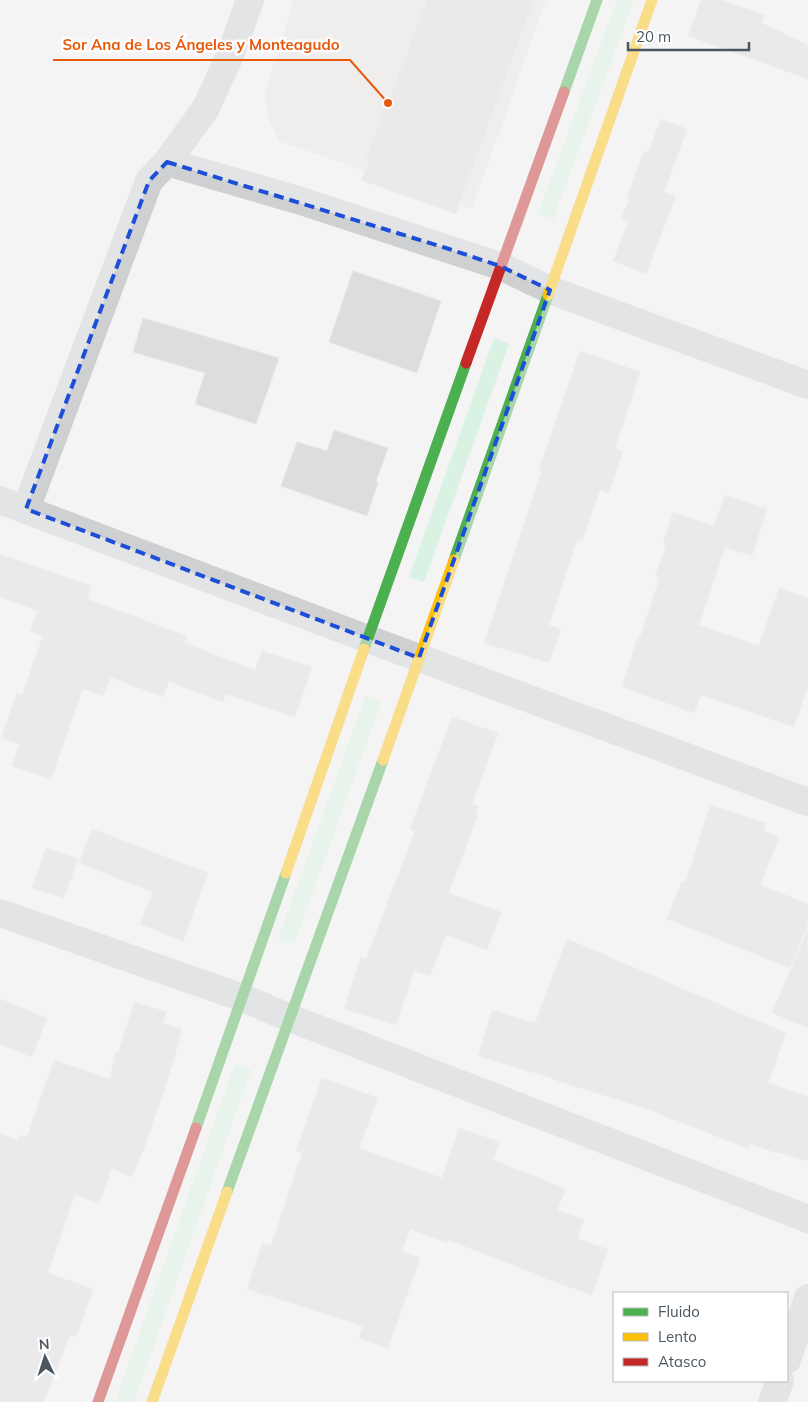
<svg xmlns="http://www.w3.org/2000/svg" width="808" height="1402" viewBox="0 0 808 1402" font-family="Mulish,sans-serif">
<style>
.commercial{fill:#e8e7e3}
.green{fill:#d9f2e3}
.building{fill:#ddddde;stroke:#e5e6e7}
.lines{fill:none;stroke-linecap:round;stroke-linejoin:round}
.street{stroke:#ced0d2;stroke-width:28}
.fast{stroke:#4caf50;stroke-width:11}
.slow{stroke:#ffc107;stroke-width:11}
.jam{stroke:#c62828;stroke-width:11}
.marked{fill:none;stroke:#1d4ed8;stroke-width:4;stroke-dasharray:10 6;stroke-linejoin:round}
.leader{fill:none;stroke:#e8590c;stroke-width:2}
.callout-dot{fill:#e8590c;stroke:#fff;stroke-width:2}
.callout-label{font-size:15px;text-anchor:middle;font-weight:bold;fill:#e8590c;stroke:#fff;stroke-width:5;stroke-linejoin:round;paint-order:stroke}
</style>
<rect width="100%" height="100%" fill="#f4f4f4"/>
<polygon class="commercial" points="294,0 546,0 472,209 279,141 267,115 265,91"/>
<g class="green">
<polygon points="617,0 634,0 553,220 538,214"/>
<polygon points="494,338 509,344 424,582 409,577"/>
<polygon points="366,695 382,701 294,944 278,939"/>
<polygon points="235,1064 251,1070 134,1402 115,1402"/>
</g>
<g class="building">
<polygon points="427,0 534,0 456,214 361,180 369,161 365,160"/>
<polygon points="701,0 722,0 765,15 762,23 808,45 808,79 688,36"/>
<polygon points="661,119 687,129 664,192 676,196 646,274 613,261 628,222 621,219 630,198 627,197 644,151 648,153"/>
<polygon points="353,271 441,301 417,373 329,342"/>
<polygon points="143,318 279,358 256,424 195,404 205,373 133,352"/>
<polygon points="580,351 640,372 615,448 623,451 609,493 600,490 582,541 577,540 549,625 561,629 549,663 484,643 542,470 539,469"/>
<polygon points="334,430 388,448 376,481 378,482 367,516 281,486 297,442 327,451"/>
<polygon points="725,495 767,509 752,556 725,547 699,625 759,646 779,588 808,598 808,686 794,727 701,695 694,713 622,687 638,636 640,637 660,577 655,576 666,546 663,544 673,512 714,526"/>
<polygon points="0,554 91,586 87,599 187,636 184,643 255,670 262,651 312,667 295,717 226,694 223,702 169,681 163,697 110,677 103,696 83,689 51,779 12,766 20,744 1,738 17,693 22,695 43,636 30,631 38,611 0,597"/>
<polygon points="452,717 498,733 472,804 478,806 475,813 478,814 449,893 501,912 487,950 446,935 430,976 414,971 396,1025 344,1009 361,957 366,959 415,831 410,829"/>
<polygon points="710,805 766,823 764,831 779,838 760,885 808,904 808,924 790,968 667,919 682,881 686,882"/>
<polygon points="92,829 208,873 183,941 140,924 153,892 79,863"/>
<polygon points="46,848 78,859 64,898 32,888"/>
<polygon points="808,929 808,1028 772,1013"/>
<polygon points="567,939 786,1033 768,1083 808,1097 808,1161 777,1152 776,1153 751,1144 749,1149 686,1124 659,1114 660,1113 552,1079 552,1078 478,1056 492,1010 535,1023"/>
<polygon points="0,999 47,1018 32,1057 0,1044"/>
<polygon points="134,1002 167,1012 162,1023 182,1029 170,1073 144,1148 132,1177 112,1168 99,1203 75,1194 48,1273 93,1289 76,1337 70,1335 44,1402 0,1402 0,1134 18,1140 20,1135 27,1137 54,1060 110,1079 115,1053 118,1054"/>
<polygon points="322,1078 378,1098 359,1148 442,1178 459,1128 500,1142 493,1160 566,1189 557,1210 584,1220 577,1239 608,1249 592,1295 533,1274 534,1273 448,1240 447,1243 410,1229 402,1251 420,1258 388,1348 359,1338 363,1326 247,1289 262,1243 271,1246 302,1153 296,1151"/>
</g>
<g class="lines">
<g class="street">
<polyline points="167,162 301,201 500,266 550,290 808,385"/>
<polyline points="0,500 368,639 808,802"/>
<polyline points="26,509 149,181 167,162 206,108 231,53 250,0"/>
<polyline points="0,913 243,998 290,1018 808,1219"/>
<polyline points="787,1360 808,1298"/>
<polyline points="772,1402 780,1381"/>
</g>
<g class="fast">
<polyline points="564,92 597,0"/>
<polyline points="454,560 548,295"/>
<polyline points="364,649 466,363"/>
<polyline points="196,1128 286,873"/>
<polyline points="227,1192 383,760"/>
</g>
<g class="slow">
<polyline points="548,295 652,0"/>
<polyline points="383,760 454,560"/>
<polyline points="286,873 364,649"/>
<polyline points="152,1402 227,1192"/>
</g>
<g class="jam">
<polyline points="466,363 564,92"/>
<polyline points="98,1402 196,1128"/>
</g>
</g>
<path d="M0 0H808V1402H0ZM167 162 449 249 500 266 550 290 419 658 26 509 149 181Z" fill="#f4f4f4" fill-opacity=".55" fill-rule="evenodd"/>
<path class="marked" d="M167 162 449 249 500 266 550 290 419 658 26 509 149 181Z"/>
<path class="leader" d="M388 103L350 60H53"/>
<circle class="callout-dot" cx="388" cy="103" r="5"/>
<g class="callout-label">
<text x="201" y="50">Sor Ana de Los Ángeles y Monteagudo</text>
</g>
<rect x="613" y="1292" width="175" height="90" fill="#ffffff" stroke="#b7bbc0"/>
<rect x="623" y="1308" width="25" height="8" fill="#4caf50" stroke="#b7bbc0"/>
<text x="658" y="1317" font-size="15" fill="#4a5661">Fluido</text>
<rect x="623" y="1333" width="25" height="8" fill="#ffc107" stroke="#b7bbc0"/>
<text x="658" y="1342" font-size="15" fill="#4a5661">Lento</text>
<rect x="623" y="1358" width="25" height="8" fill="#c62828" stroke="#b7bbc0"/>
<text x="658" y="1367" font-size="15" fill="#4a5661">Atasco</text>
<g transform="translate(45 1357) rotate(356)" stroke="#ffffff" stroke-width="4" paint-order="stroke">
<path d="M0-4L9 19L0 12L-9 19Z" fill="#4a5661"/>
<text y="-8" font-size="14" font-weight="bold" text-anchor="middle" fill="#4a5661">N</text>
</g>
<path d="M628 42v8h121v-8" fill="none" stroke="#4a5661" stroke-width="2.5"/>
<text x="636" y="42" font-size="15" fill="#4a5661" stroke="#ffffff" stroke-width="4" paint-order="stroke">20 m</text>
</svg>
